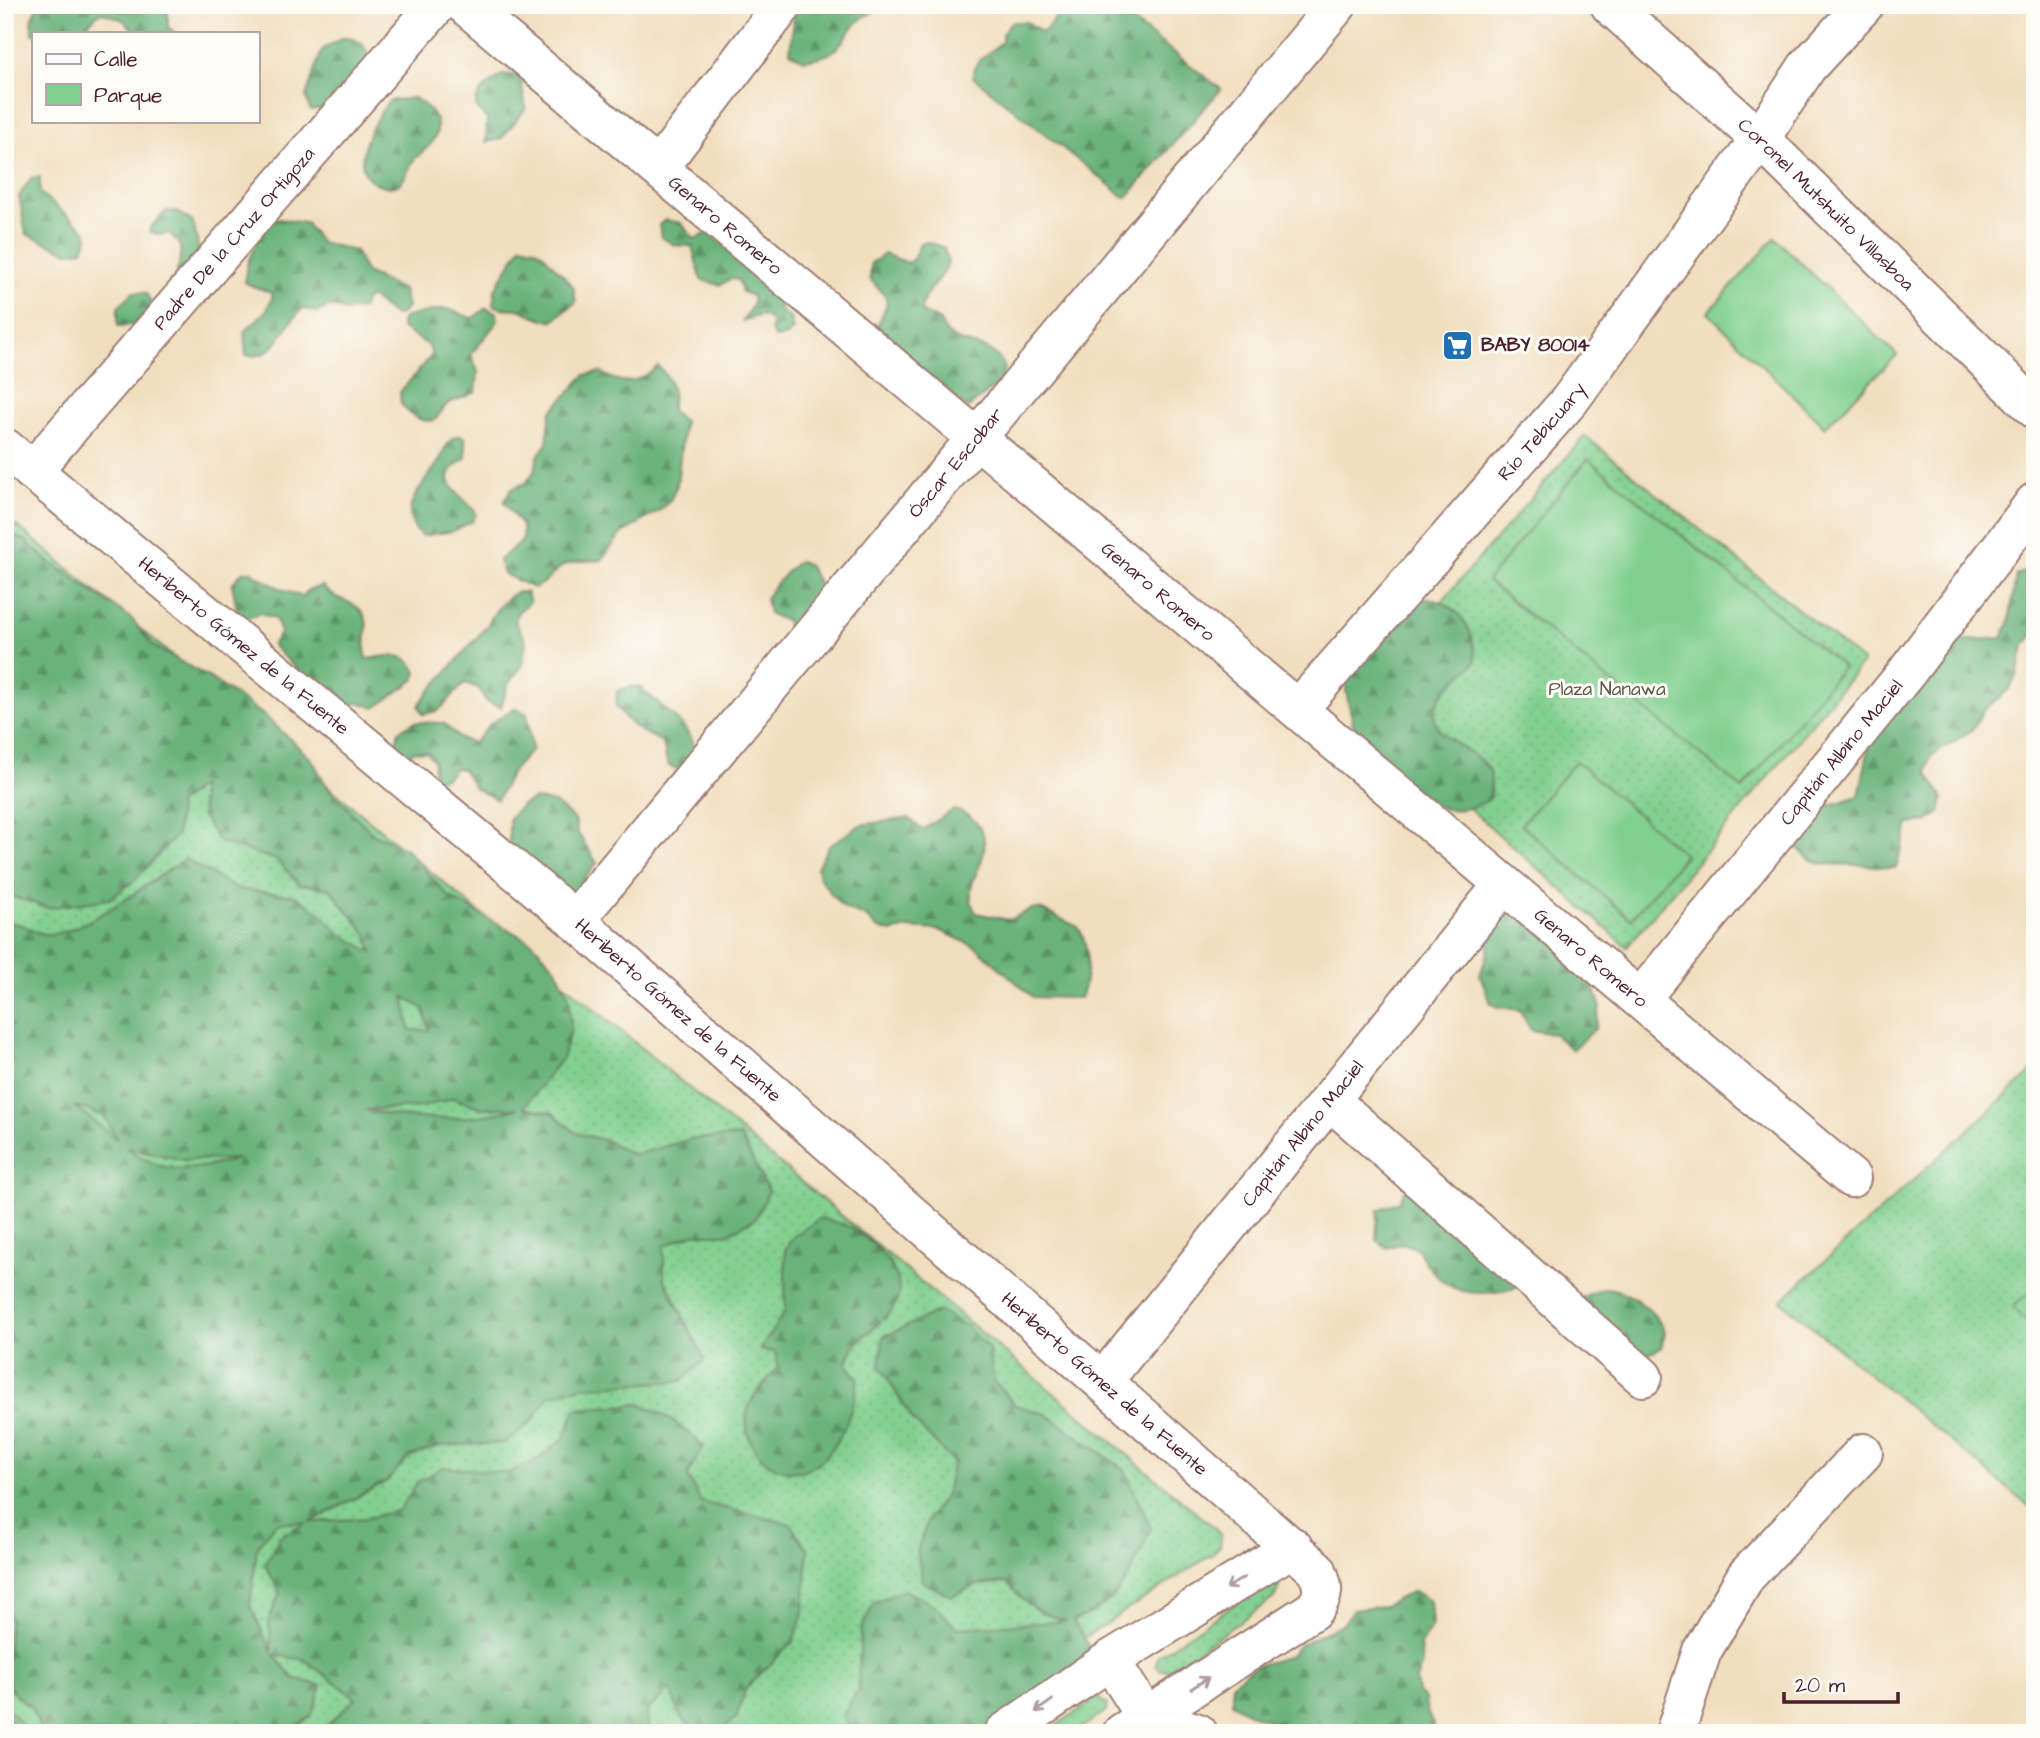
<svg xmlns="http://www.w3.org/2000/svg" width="2040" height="1738" viewBox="0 0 2040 1738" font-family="'Architects Daughter',sans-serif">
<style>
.green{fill:url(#green-dots);stroke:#66785e;stroke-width:2}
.forest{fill:url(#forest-firs);stroke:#5a6852;stroke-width:2;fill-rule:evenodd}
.pitch{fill:#82d090;stroke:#66785e;stroke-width:2}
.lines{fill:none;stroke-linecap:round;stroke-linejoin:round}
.street-casing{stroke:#9e7e74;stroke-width:42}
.street{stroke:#fff;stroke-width:38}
.oneway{stroke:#ae9aa0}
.labels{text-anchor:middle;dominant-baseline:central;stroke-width:6;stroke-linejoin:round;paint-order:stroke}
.street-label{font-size:19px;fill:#4a1f2b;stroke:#fdfcf7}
.poi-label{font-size:19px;font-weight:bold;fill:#4a1f2b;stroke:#fdfcf7;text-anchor:start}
.park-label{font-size:19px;fill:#5b5449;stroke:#fdfcf7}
</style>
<defs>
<pattern id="green-dots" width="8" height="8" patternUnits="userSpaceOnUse" patternTransform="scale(1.75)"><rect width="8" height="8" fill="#82d090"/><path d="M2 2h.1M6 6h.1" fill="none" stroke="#72b27c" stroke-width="1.8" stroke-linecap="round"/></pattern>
<pattern id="forest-firs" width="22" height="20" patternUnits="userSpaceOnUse" patternTransform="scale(1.75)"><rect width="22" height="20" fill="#69b27a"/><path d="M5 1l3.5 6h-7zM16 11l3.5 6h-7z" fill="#589064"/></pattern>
</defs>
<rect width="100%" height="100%" fill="#fdfcf7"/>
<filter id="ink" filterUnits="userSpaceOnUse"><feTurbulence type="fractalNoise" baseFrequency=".0143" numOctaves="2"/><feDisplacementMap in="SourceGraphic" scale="14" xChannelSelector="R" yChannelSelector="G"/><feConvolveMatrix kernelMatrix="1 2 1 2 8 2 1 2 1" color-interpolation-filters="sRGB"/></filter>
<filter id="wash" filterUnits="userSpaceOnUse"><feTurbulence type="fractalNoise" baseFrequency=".00686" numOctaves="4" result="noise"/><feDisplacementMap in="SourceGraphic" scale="28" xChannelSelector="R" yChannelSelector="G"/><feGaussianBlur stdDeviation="1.57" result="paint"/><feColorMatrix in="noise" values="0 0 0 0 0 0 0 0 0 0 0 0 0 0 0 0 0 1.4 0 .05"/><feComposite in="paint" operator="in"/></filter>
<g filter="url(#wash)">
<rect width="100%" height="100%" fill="#f1debe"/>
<g class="green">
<polygon points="1585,436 1863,662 1627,947 1352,705"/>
<polygon points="16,525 1215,1528 1221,1536 1220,1546 1211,1555 939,1733 5,1733 5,539"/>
<polygon points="2035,1069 2035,1511 1781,1301"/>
<polygon points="1267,1582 1276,1583 1279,1587 1274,1598 1168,1671 1159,1669 1156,1665 1158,1656"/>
<polygon points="1097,1698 1107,1704 1106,1711 1074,1733 1045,1733"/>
</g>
<g class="forest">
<polygon points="38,5 168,5 168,27 176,33 137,33 123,20 101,12 77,33 33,34 31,22"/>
<path d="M795 5H884C877 13 867 13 860 20 836 43 844 56 803 60L790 52Z"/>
<path d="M1066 5H1112L1221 89 1126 198 973 77C972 60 991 53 1002 42V34L1011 22H1027L1043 33Z"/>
<path d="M342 38C360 38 365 44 370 60L333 108 310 110 306 96 322 50Z"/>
<path d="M504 74 520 76 526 108 501 139 486 142 487 119 476 108C474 91 491 83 504 74Z"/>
<path d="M414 98C429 107 445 122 433 141 428 149 419 153 414 160 408 168 405 183 395 186 388 188 380 185 374 182 346 166 375 119 389 101Z"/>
<polygon points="32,177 40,177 40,193 84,229 88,236 83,250 68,252 26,234 19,196"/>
<path d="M166 211H175L193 222 199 250 203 254 175 282C177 261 190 247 168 233L161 235 150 232V228Z"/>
<path d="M272 218 306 223 320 242 355 251 366 273 403 290 407 307 403 313 395 316 371 297 365 301 362 309 346 311 331 306 318 312 303 309C283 323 277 362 246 355L244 332 267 310 273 295C264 287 254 289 245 282 245 258 259 237 272 218Z"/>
<path d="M665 220 681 223 694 239 709 233 787 302 778 309 790 318 793 330 787 336 775 338 771 331 772 322C762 310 755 318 743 321L753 304 752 296 742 292 738 280 731 279 720 285 701 280 692 246 674 245 661 237 659 225Z"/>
<path d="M928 242 944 248 948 263C942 283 923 288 921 311L940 321C953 356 988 332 1005 368L999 383 968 408 874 334 887 304 886 297 870 279 871 263 885 254 908 263 914 258 920 243Z"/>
<path d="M522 245 537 249 543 254 573 286 576 302 552 321C538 319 530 312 517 309 508 307 502 311 494 305L495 289Z"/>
<polygon points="133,292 146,293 152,305 134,325 118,326 118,307"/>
<path d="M486 308 497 313 498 321 471 354 478 372 476 392 447 404 435 420C420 423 410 415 401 404L400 392 432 355 428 345 401 328 402 319C406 316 439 309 446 309 455 310 464 317 473 318Z"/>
<path d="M658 366C672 381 675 390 671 411L684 421 677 485 670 501 659 511 620 535 602 560C588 561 573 560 561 567 549 575 550 582 533 588L504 574 499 560 523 540 522 526 504 502 511 489 526 483 535 470 538 456 547 443 551 412 585 375 601 372C623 387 638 384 658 366Z"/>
<path d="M457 436 465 437 466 458C430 480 460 492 476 513L473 521 453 531 422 536C393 512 424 484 438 463 445 452 444 443 457 436Z"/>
<path d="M5 534 25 540 48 561 131 618 153 646 210 678 265 716 312 760 328 788 373 834 405 848 449 897 533 943 556 968 569 997 571 1029 562 1058 524 1107 553 1113 576 1133 607 1141 633 1155 692 1139 740 1136 769 1191 755 1219 727 1234H692L664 1246V1278L705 1360 681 1381 581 1387 549 1396 531 1422 504 1443 439 1446 408 1457 387 1481 310 1522 368 1518 399 1510 418 1482 443 1467 508 1473 539 1459 564 1438 576 1409 641 1404 669 1418 704 1446 687 1475 701 1502 790 1524 808 1549 804 1611 793 1642 746 1688 736 1718 717 1733H702L681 1718 670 1689 647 1711 649 1733H319L356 1698 305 1660 274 1655 293 1678 322 1686 311 1717 284 1733H42L32 1709 8 1688C3 1656 15 1625 5 1595V924C23 920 30 933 46 934 80 937 155 878 185 859L237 889 296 896 320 913 342 935 372 952 368 936 330 889 299 884 277 860 219 842 202 816 200 786 179 803 177 834 135 880 109 899 48 908 5 894ZM404 997 424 1009 429 1030H410ZM453 1098 482 1108H518C466 1122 418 1122 365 1110L422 1107ZM75 1106 104 1116 117 1139 75 1107ZM127 1147 183 1160 237 1159C194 1171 163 1177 127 1147ZM277 1522 306 1523 280 1536 265 1565 280 1592 269 1621 272 1652 250 1606 257 1547Z"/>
<path d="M800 561 808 565 825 594 789 636 787 621 769 614 766 598C771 589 792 564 800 561Z"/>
<path d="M2035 567V633L2024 646 2017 676 2008 690 1982 712 1972 730 1930 757 1927 772 1943 798 1940 813 1927 822 1909 824 1896 868C1884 868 1874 865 1862 865 1820 862 1820 874 1788 837L1807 812 1859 796 1871 738 1943 651 1955 641 2002 638 2009 624 2016 575Z"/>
<path d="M251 571C257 578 294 596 303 596L308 590 323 586C333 602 356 599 364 615 371 628 361 644 367 659 387 655 408 650 417 673L414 680 375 708 361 703 331 704 272 645 281 632 275 618 260 613 246 619 238 616 232 584 242 572Z"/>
<path d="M518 592H526L530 602 518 612 515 621 526 641 523 665 508 684 501 707 486 702 479 688 465 683 438 711 423 714 419 706 423 699 487 626C494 612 503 598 518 592Z"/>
<path d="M1425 598C1459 602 1474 629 1476 661 1467 673 1453 679 1444 692 1410 740 1476 741 1491 774L1490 798C1479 808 1457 812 1442 808 1432 806 1369 749 1356 738L1346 691V675L1410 600Z"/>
<path d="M633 686 641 688C663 709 691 723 696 755L679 769C662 768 668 756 663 745 658 737 646 735 639 730 629 724 623 715 616 706L617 691Z"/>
<polygon points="515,708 527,714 532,750 513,770 497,800 476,789 462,769 455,768 446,778 439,779 433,774 434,761 427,752 414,751 407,755 394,750 399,731 414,722 444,723 459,738 474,743 490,724"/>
<polygon points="534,799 555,803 575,820 577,832 597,863 571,896 509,846 509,818 522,805"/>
<path d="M953 810C971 812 987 830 984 849 982 874 961 885 976 913L1009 920 1032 909H1040L1078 927C1091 947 1088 977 1080 998L1033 997 976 947 939 930 907 928 892 932 877 928 866 917 844 908 833 896 819 877 817 868 828 847 860 825 909 818 922 830Z"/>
<polygon points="1511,911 1588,966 1600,1005 1596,1028 1572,1050 1554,1034 1531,1030 1520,1010 1498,1007 1491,1003 1480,975 1488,952 1489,935 1503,913"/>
<path d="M1428 1165 1436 1167C1450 1209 1508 1212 1523 1255 1526 1263 1521 1278 1519 1287 1473 1300 1441 1295 1418 1249L1403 1243 1388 1248 1376 1240 1378 1210 1400 1201 1406 1187Z"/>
<path d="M820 1218C829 1221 842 1223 851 1228 874 1242 913 1276 894 1307 879 1329 851 1337 847 1365L858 1378C855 1408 835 1468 798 1471 764 1475 738 1437 749 1406 755 1391 769 1379 778 1367L775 1352 760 1350 785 1311V1249L794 1236Z"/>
<path d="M1606 1288C1629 1290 1657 1312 1665 1333L1661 1348 1647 1355 1632 1354 1568 1302Z"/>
<path d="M939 1311 966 1326 989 1349 994 1381 1015 1405 1046 1414 1125 1470 1151 1529C1128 1577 1125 1600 1073 1621L1098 1659 996 1733H852L843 1715 858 1689 861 1630 874 1602 904 1590 934 1605 957 1628 1067 1621C1038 1614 1027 1606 1007 1582L978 1585 951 1596 923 1582 917 1551 928 1520 946 1494 953 1462 912 1419 880 1366 883 1337Z"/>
<path d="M1414 1591 1430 1601 1432 1626 1420 1645 1422 1664 1416 1681 1418 1693 1425 1699C1425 1717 1435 1721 1435 1733 1373 1733 1278 1738 1232 1703V1683L1256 1666 1290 1656 1299 1645 1344 1623 1353 1610 1384 1606Z"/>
<polygon points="5,1705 30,1733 5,1733"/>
</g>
<g class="pitch">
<polygon points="1775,238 1897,355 1825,427 1708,313"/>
<polygon points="1588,459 1843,667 1743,789 1487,581"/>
<polygon points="1576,761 1685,855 1631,919 1521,825"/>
<polygon points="2035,1287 2035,1331 2013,1307"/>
</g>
</g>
<g filter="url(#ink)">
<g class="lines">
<defs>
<g id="street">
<path id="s1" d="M465 5 1851 1178"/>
<path id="s2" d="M1610 5 1760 139 2035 409"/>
<polyline points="658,168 783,5"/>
<path id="s3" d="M5 448 575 920 1317 1570C1324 1587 1325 1596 1313 1610L1122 1733"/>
<path id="s4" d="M32 471 437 5"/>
<path id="s5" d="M1299 708 1570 400 1760 139 1807 67 1864 5"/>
<path id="s6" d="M575 920 1337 5"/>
<path id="s7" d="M1641 998 1907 672 2035 502"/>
<polyline points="1331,1101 1643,1377"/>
<path id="s8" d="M1103 1381 1503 885"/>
<polyline points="1110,1660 1146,1717 1198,1733"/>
<polyline points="1004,1733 1110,1660 1293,1547"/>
<polyline points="1675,1733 1702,1651 1746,1576 1863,1453"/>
</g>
</defs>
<use href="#street" class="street-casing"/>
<use href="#street" class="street"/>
</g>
<defs><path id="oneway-shaft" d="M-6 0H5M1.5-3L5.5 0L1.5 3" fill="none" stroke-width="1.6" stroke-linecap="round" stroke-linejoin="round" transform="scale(1.75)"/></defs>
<g class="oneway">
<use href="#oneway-shaft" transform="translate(1235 1583) rotate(148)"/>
<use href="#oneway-shaft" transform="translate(1200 1683) rotate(-33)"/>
<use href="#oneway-shaft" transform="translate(1044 1706) rotate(145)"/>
</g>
</g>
<defs>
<symbol id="supermarket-square" viewBox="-11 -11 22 22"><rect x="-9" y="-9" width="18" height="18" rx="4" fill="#1f6fb2" stroke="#fdfcf7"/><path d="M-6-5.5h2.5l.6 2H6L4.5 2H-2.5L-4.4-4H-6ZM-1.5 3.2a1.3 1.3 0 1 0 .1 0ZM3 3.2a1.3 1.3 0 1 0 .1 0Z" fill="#fff"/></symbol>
</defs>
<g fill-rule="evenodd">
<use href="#supermarket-square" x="1440" y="328" width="35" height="35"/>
</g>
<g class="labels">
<g class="street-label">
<text stroke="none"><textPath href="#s2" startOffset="294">Coronel Mutshuito Villasboa</textPath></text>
<text stroke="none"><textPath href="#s1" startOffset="341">Genaro Romero</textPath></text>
<text stroke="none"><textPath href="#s4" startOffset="308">Padre De la Cruz Ortigoza</textPath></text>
<text stroke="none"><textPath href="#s5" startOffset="368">Río Tebicuary</textPath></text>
<text stroke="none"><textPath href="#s6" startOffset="595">Óscar Escobar</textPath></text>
<text stroke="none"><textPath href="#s1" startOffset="908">Genaro Romero</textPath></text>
<text stroke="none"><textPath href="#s3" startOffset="310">Heriberto Gómez de la Fuente</textPath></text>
<text stroke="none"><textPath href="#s7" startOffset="317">Capitán Albino Maciel</textPath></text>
<text stroke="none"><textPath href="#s1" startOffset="1475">Genaro Romero</textPath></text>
<text stroke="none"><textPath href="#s3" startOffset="877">Heriberto Gómez de la Fuente</textPath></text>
<text stroke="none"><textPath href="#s8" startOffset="318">Capitán Albino Maciel</textPath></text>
<text stroke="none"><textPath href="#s3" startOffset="1444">Heriberto Gómez de la Fuente</textPath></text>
</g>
<g class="poi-label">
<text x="1481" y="345">BABY 80014</text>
</g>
<g class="park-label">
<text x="1607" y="689">Plaza Nanawa</text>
</g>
</g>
<rect width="2040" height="1738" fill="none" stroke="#fdfcf7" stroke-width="28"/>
<rect x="32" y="32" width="228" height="91" fill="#fdfcf7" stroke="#b5a4a5" stroke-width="2"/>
<rect x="46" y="54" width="35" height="10" fill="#ffffff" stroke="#b5a4a5" stroke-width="2"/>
<text x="94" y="66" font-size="21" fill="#4a1f2b">Calle</text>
<rect x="46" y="84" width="35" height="21" fill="#82d090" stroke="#b5a4a5" stroke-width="2"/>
<text x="94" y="102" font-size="21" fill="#4a1f2b">Parque</text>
<path d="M1784 1692v10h114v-10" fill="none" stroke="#4a1f2b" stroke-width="3.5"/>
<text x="1795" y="1692" font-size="21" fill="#4a1f2b" stroke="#fdfcf7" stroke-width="5" paint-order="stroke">20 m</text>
</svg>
